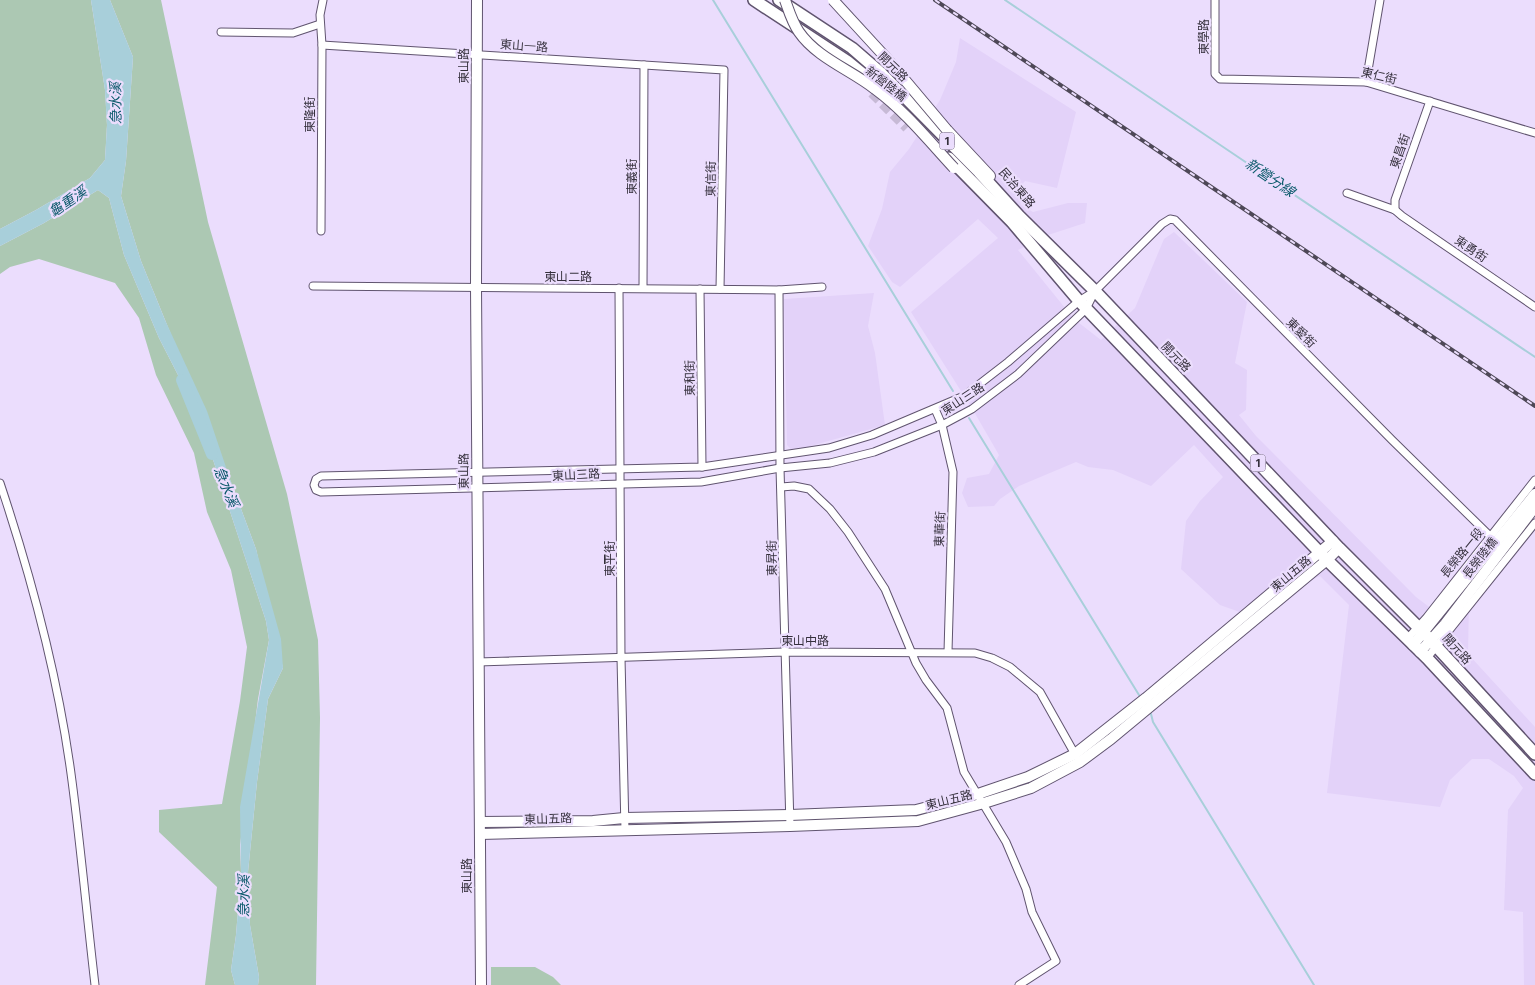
<svg xmlns="http://www.w3.org/2000/svg" width="1535" height="985" viewBox="0 0 1535 985" font-family="'Fira Sans Condensed','Noto Sans TC',sans-serif">
<style>
.built{fill:#e3d2f9}
.green{fill:#acc8b3}
.water{fill:#a8cfda}
.lines{fill:none;stroke-linecap:round;stroke-linejoin:round}
.stream{stroke:#a8cfda;stroke-width:2}
.river{stroke:#a8cfda;stroke-width:12}
.secondary-tunnel{stroke:#c7bad6;stroke-width:10;stroke-dasharray:10 5;stroke-linecap:butt}
.street-casing{stroke:#60546f;stroke-width:9}
.secondary-casing{stroke:#60546f;stroke-width:12}
.primary-casing{stroke:#60546f;stroke-width:14}
.street{stroke:#fff;stroke-width:7}
.secondary{stroke:#fff;stroke-width:10}
.primary{stroke:#fff;stroke-width:11}
.rail-casing{stroke:#4e4857;stroke-width:4}
.rail{stroke:#ebddfd;stroke-width:2;stroke-dasharray:5.5;stroke-linecap:butt}
.secondary-bridge-casing{stroke:#60546f;stroke-width:12;stroke-linecap:butt}
.secondary-bridge{stroke:#fff;stroke-width:10}
.labels{text-anchor:middle;dominant-baseline:central;stroke-width:4.5;stroke-linejoin:round;paint-order:stroke}
.shield{fill:#ebddfd;stroke:#6c6476;stroke-width:1}
.shield-label{font-size:11px;font-weight:bold;fill:#35303c}
.street-label{font-size:12px;fill:#35303c;stroke:#ebddfd}
.water-label{font-size:14px;font-style:italic;fill:#0b5a6b;stroke:#ebddfd}
</style>
<rect width="100%" height="100%" fill="#ebddfd"/>
<g class="built">
<polygon points="960,38 1076,112 1057,188 1025,181 1017,191 1021,205 1033,212 1068,203 1087,203 1085,223 1048,235 1018,250 1074,319 1101,340 1135,308 1164,239 1174,232 1247,302 1235,363 1247,370 1246,410 1239,415 1256,436 1416,597 1449,622 1469,601 1468,654 1535,727 1535,985 1524,985 1523,912 1504,910 1508,810 1523,788 1514,776 1489,759 1472,759 1450,780 1440,807 1327,793 1349,605 1320,576 1300,585 1290,582 1251,616 1220,605 1181,569 1186,521 1200,501 1223,477 1194,445 1151,486 1113,470 1088,467 1076,462 1019,486 1000,499 994,506 968,507 962,493 967,478 989,474 999,455 973,410 911,312 998,238 978,219 900,287 892,282 868,246 882,209 890,172 909,149 940,100 956,62"/>
<polygon points="874,293 868,326 875,353 885,425 793,451 787,445 784,299"/>
</g>
<g class="green">
<polygon points="0,0 91,0 105,90 107,125 105,160 90,178 36,210 0,229"/>
<polygon points="110,0 161,0 208,222 287,494 318,640 320,718 316,985 258,985 259,977 250,925 248,872 257,782 268,699 283,668 256,549 231,482 141,261 121,196 126,161 133,57"/>
<polygon points="98,190 109,198 124,255 159,338 198,414 266,621 269,640 258,699 240,845 241,872 236,935 231,970 235,985 205,985 217,887 159,832 159,810 222,804 240,701 247,647 231,570 207,512 194,453 156,375 139,318 115,283 39,259 10,267 0,274 0,246 44,223"/>
<polygon points="491,967 535,967 553,977 561,985 491,985"/>
</g>
<polygon class="water" points="91,0 110,0 133,57 126,161 121,196 141,261 165,320 207,411 231,482 256,549 281,639 283,668 268,699 257,782 248,872 250,925 259,977 258,985 235,985 231,970 236,935 241,872 240,807 269,640 266,621 198,414 159,338 124,255 109,198 98,190 44,223 0,246 0,229 36,210 90,178 105,160 107,125 105,90"/>
<g class="lines">
<g class="stream">
<polyline points="713,0 953,391"/>
<polyline points="1005,0 1535,357"/>
<polyline points="969,418 1139,695"/>
<polyline points="1151,714 1153,722 1314,985"/>
</g>
<polyline class="river" points="182,380 212,454"/>
<polyline class="secondary-tunnel" points="872,93 907,128"/>
<defs>
<g id="street">
<polyline points="1215,0 1215,74 1220,79 1366,82 1535,133"/>
<polyline points="221,32 293,33 320,24"/>
<polyline points="322,45 724,70 720,289"/>
<polyline points="1366,82 1380,0"/>
<polyline points="1347,193 1395,210 1402,216 1535,307"/>
<polyline points="1395,210 1395,200 1430,101"/>
<polyline points="321,231 322,45 320,15 323,0"/>
<polyline points="313,286 779,290 822,287"/>
<polyline points="619,288 621,658 625,830"/>
<polyline points="643,288 644,65"/>
<polyline points="700,289 702,467"/>
<polyline points="779,290 780,468 790,826"/>
<polyline points="1095,291 1086,309 1018,374 972,409 942,425 874,452 830,463 780,468 701,482 321,492 316,490 314,485 316,479 321,476 702,467 829,448 872,435 964,396 1008,362 1079,301 1095,291 1162,224 1170,219 1175,220 1392,440 1491,537"/>
<polyline points="935,409 942,425 953,472 948,652"/>
<path d="M0 483C32 579 59 680 72 781 81 849 87 917 95 985"/>
<polyline points="781,487 794,486 809,489 830,509 848,532 885,589 916,663 926,680 947,708 964,772 1006,842 1026,889 1032,912 1056,961 1019,985"/>
<polyline points="1407,639 1427,617 1535,480"/>
<polyline points="1427,658 1535,523"/>
<polyline points="478,662 785,652 975,653 992,658 1010,667 1040,692 1076,756"/>
</g>
<g id="secondary">
<polyline points="477,0 476,287 481,985"/>
<polyline points="947,130 990,176"/>
<polyline points="1413,645 1535,494"/>
<polyline points="1420,652 1445,624 1535,507"/>
<polyline points="480,822 593,821 624,818 790,815 916,810 978,794 1028,777 1075,754 1146,698 1333,541"/>
<polyline points="480,834 790,826 918,821 984,803 1031,788 1080,762 1111,739 1327,560 1339,548"/>
</g>
<g id="primary">
<polyline points="754,0 847,61 880,88"/>
<polyline points="779,0 852,48 882,74 979,172 1019,216 1095,291 1339,548 1424,633 1535,754"/>
<polyline points="949,158 1012,222 1079,301 1327,560 1427,658 1535,774"/>
</g>
</defs>
<use href="#street" class="street-casing"/>
<use href="#secondary" class="secondary-casing"/>
<use href="#primary" class="primary-casing"/>
<use href="#street" class="street"/>
<use href="#secondary" class="secondary"/>
<use href="#primary" class="primary"/>
<defs>
<polyline id="rail" points="935,0 1535,406"/>
</defs>
<use href="#rail" class="rail-casing"/>
<use href="#rail" class="rail"/>
<defs>
<g id="secondary-bridge">
<path d="M785 0C789 11 792 22 799 32 817 58 851 70 875 89 905 111 929 141 954 168"/>
<polyline points="833,0 888,60 947,130"/>
</g>
</defs>
<use href="#secondary-bridge" class="secondary-bridge-casing"/>
<use href="#secondary-bridge" class="secondary-bridge"/>
</g>
<g class="labels">
<g class="shield">
<rect x="939.5" y="132.5" width="15" height="17" rx="4"/>
<rect x="1250.5" y="454.5" width="15" height="17" rx="4"/>
</g>
<g class="shield-label">
<text x="947" y="141">1</text>
<text x="1258" y="463">1</text>
</g>
<g class="street-label">
<text transform="translate(1204 37) rotate(-90)">東學路</text>
<text transform="translate(524 46) rotate(4)">東山一路</text>
<text transform="translate(464 66) rotate(-90)">東山路</text>
<text transform="translate(893 67) rotate(44)">開元路</text>
<text transform="translate(1379 76) rotate(13)">東仁街</text>
<text transform="translate(886 84) rotate(38)">新營陸橋</text>
<text transform="translate(310 115) rotate(-90)">東隆街</text>
<text transform="translate(1400 151) rotate(-71)">東昌街</text>
<text transform="translate(632 177) rotate(-90)">東義街</text>
<text transform="translate(711 179) rotate(-89)">東信街</text>
<text transform="translate(1017 188) rotate(49)">民治東路</text>
<text transform="translate(1471 249) rotate(34)">東勇街</text>
<text x="568" y="277">東山二路</text>
<text transform="translate(1301 333) rotate(45)">東愛街</text>
<text transform="translate(1176 357) rotate(46)">開元路</text>
<text transform="translate(690 378) rotate(-91)">東和街</text>
<text transform="translate(963 399) rotate(-33)">東山三路</text>
<text transform="translate(464 471) rotate(-91)">東山路</text>
<text transform="translate(576 475) rotate(-3)">東山三路</text>
<text transform="translate(940 529) rotate(-88)">東華街</text>
<text transform="translate(1462 553) rotate(-51)">長榮路一段</text>
<text transform="translate(772 558) rotate(-91)">東昇街</text>
<text transform="translate(1480 558) rotate(-52)">長榮陸橋</text>
<text transform="translate(610 559) rotate(-90)">東平街</text>
<text transform="translate(1291 574) rotate(-40)">東山五路</text>
<text x="805" y="641">東山中路</text>
<text transform="translate(1457 649) rotate(48)">開元路</text>
<text transform="translate(949 800) rotate(-14)">東山五路</text>
<text transform="translate(548 819) rotate(-2)">東山五路</text>
<text transform="translate(467 876) rotate(-90)">東山路</text>
</g>
<g class="water-label">
<text transform="translate(116 103) rotate(-91)">急水溪</text>
<text transform="translate(1270 178) rotate(34)">新營分線</text>
<text transform="translate(68 202) rotate(-34)">龜重溪</text>
<text transform="translate(226 487) rotate(68)">急水溪</text>
<text transform="translate(244 896) rotate(-89)">急水溪</text>
</g>
</g>
</svg>
